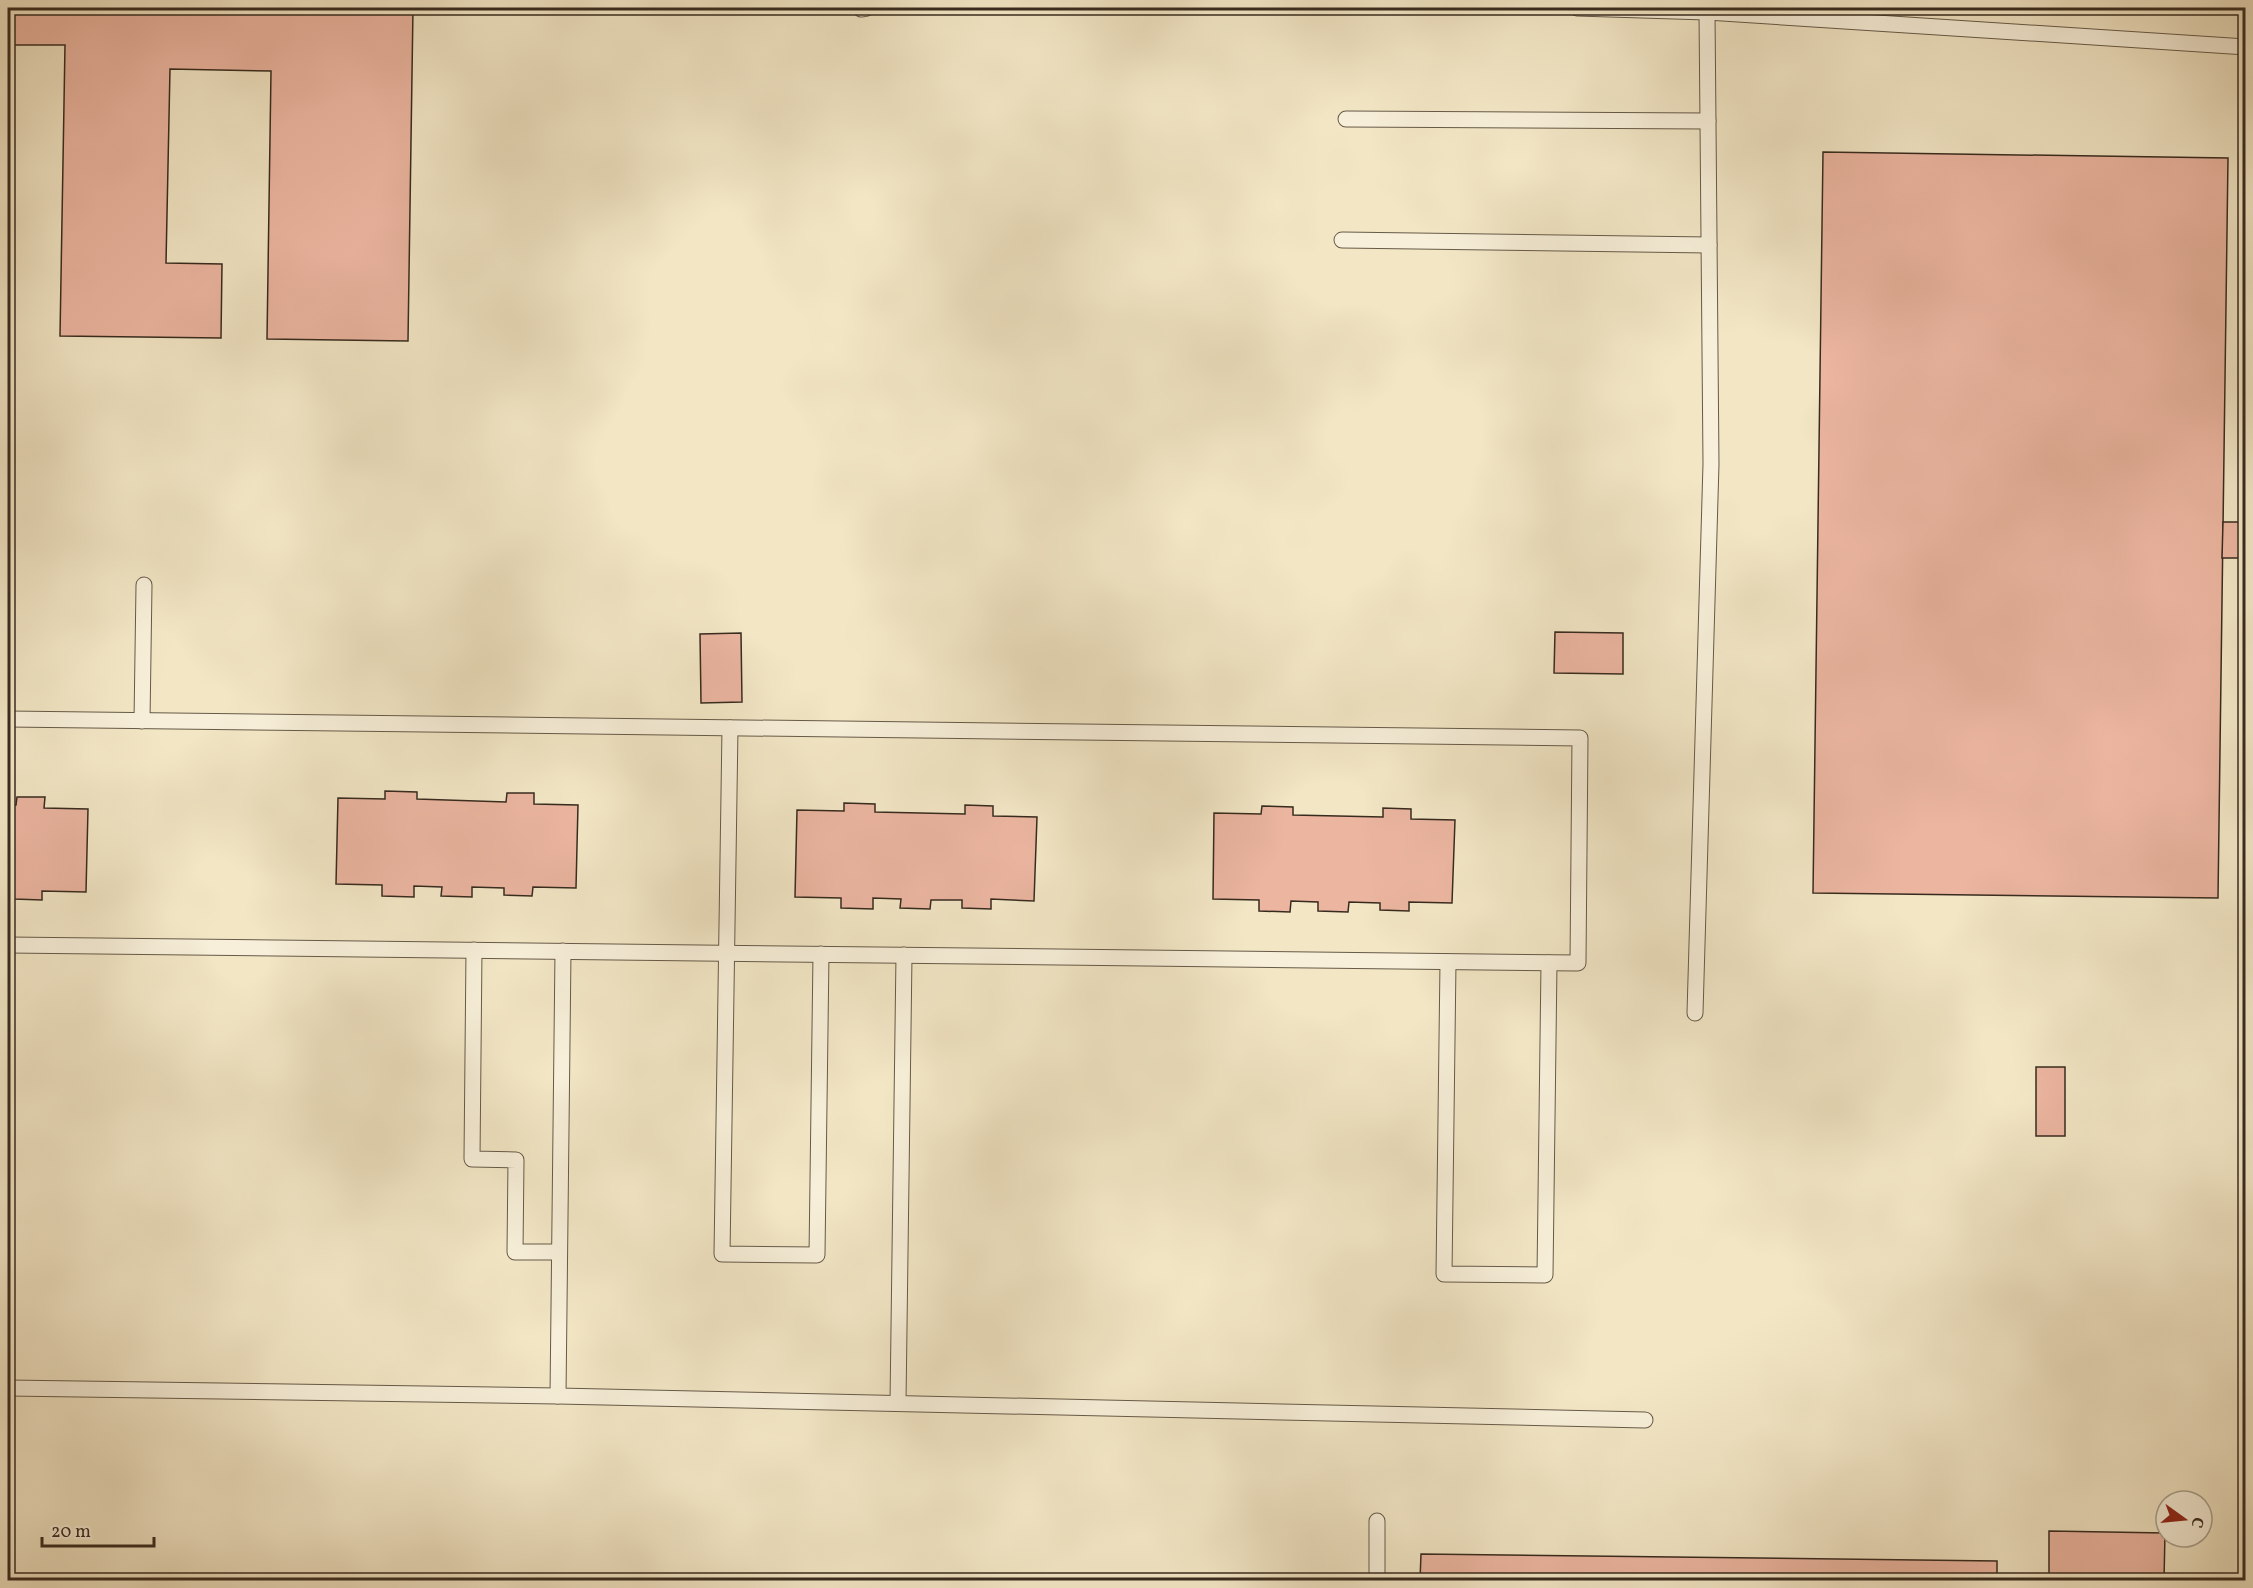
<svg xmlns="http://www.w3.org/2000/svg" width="2253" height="1588" viewBox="0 0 2253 1588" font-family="Vollkorn,serif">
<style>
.building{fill:#ebb5a0;stroke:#372b1f;stroke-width:1.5}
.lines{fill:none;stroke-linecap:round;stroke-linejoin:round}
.service-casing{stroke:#665a48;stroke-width:17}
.service{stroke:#f7efd9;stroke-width:15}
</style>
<rect width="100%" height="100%" fill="#f2e6c5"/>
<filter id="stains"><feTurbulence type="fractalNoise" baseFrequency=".00333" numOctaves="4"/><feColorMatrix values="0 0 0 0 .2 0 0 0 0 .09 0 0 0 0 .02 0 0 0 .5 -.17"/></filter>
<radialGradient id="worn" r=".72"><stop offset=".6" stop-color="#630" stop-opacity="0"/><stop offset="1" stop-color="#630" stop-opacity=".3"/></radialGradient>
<g class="building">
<polygon points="8,8 413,8 408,341 267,339 271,71 170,69 166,263 222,264 221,338 60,336 65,45 8,45"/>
<polygon points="1823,152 2228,158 2218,898 1813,893"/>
<polygon points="2223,522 2246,522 2246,558 2222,558"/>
<polygon points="1555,632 1623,633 1623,674 1554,673"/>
<polygon points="741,633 742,702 701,703 700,634"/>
<polygon points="385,791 417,792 417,799 506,802 507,793 534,793 534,804 578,805 576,888 533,887 532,896 504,895 504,888 472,887 472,897 441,896 442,887 414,886 414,897 382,896 382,885 336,884 338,798 385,799"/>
<polygon points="17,797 45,797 44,808 88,809 86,892 42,891 42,900 14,899 14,892 8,892 8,805 16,805"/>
<polygon points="844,803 875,804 875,812 965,814 965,805 993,806 993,816 1037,817 1034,901 991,899 991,909 962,908 962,900 931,900 930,909 900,908 901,899 873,898 873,909 841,908 841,898 795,897 797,810 844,811"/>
<polygon points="1262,806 1293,807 1293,815 1383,817 1383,808 1411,809 1411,819 1455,820 1452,903 1409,902 1409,911 1380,910 1380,903 1349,902 1348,912 1318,911 1318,902 1291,901 1290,912 1259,911 1259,900 1213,899 1214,813 1261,814"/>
<rect x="2036" y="1067" width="29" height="69"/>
<polygon points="2049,1531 2165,1533 2164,1580 2049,1580"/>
<polygon points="1421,1554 1997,1561 1997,1580 1420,1580"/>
</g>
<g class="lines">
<defs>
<g id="service">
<polyline points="1577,8 1707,12 2246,47"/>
<polyline points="861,9 867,8"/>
<polyline points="1346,119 1708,121"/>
<polyline points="1342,240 1709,245"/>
<polyline points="8,719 1580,738 1578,963 8,945"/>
<polyline points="142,721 144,585"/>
<polyline points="730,728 722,1254 817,1255 821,954"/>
<polyline points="474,950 472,1159 516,1160 515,1252 559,1252"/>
<polyline points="1448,962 1444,1274 1545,1275 1549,963"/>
<polyline points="1695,1013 1711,464 1707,12"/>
<polyline points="8,1388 558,1396 1645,1420"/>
<polyline points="558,1396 563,951"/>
<polyline points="898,1403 904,955"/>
<polyline points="1377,1580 1377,1521"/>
</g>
</defs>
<use href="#service" class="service-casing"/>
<use href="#service" class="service"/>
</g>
<rect width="2253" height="1588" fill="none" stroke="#f2e6c5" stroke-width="30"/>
<rect x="9" y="9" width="2235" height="1570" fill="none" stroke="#372b1f" stroke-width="3"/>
<rect x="15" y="15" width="2223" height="1558" fill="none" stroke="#372b1f" stroke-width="1.5"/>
<g transform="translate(2184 1519) rotate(105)"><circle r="28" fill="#f7efd9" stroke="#aaa18f" stroke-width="1.5"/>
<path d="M0-4.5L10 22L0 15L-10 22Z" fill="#8f2418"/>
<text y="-9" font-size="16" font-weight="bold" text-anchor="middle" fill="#372b1f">С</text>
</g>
<path d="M42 1537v9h112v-9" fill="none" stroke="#372b1f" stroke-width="3"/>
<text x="51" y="1537" font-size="18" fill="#372b1f" stroke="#f7efd9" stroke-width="4.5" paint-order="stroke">20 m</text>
<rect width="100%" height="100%" filter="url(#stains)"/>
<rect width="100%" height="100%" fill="url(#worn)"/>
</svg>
